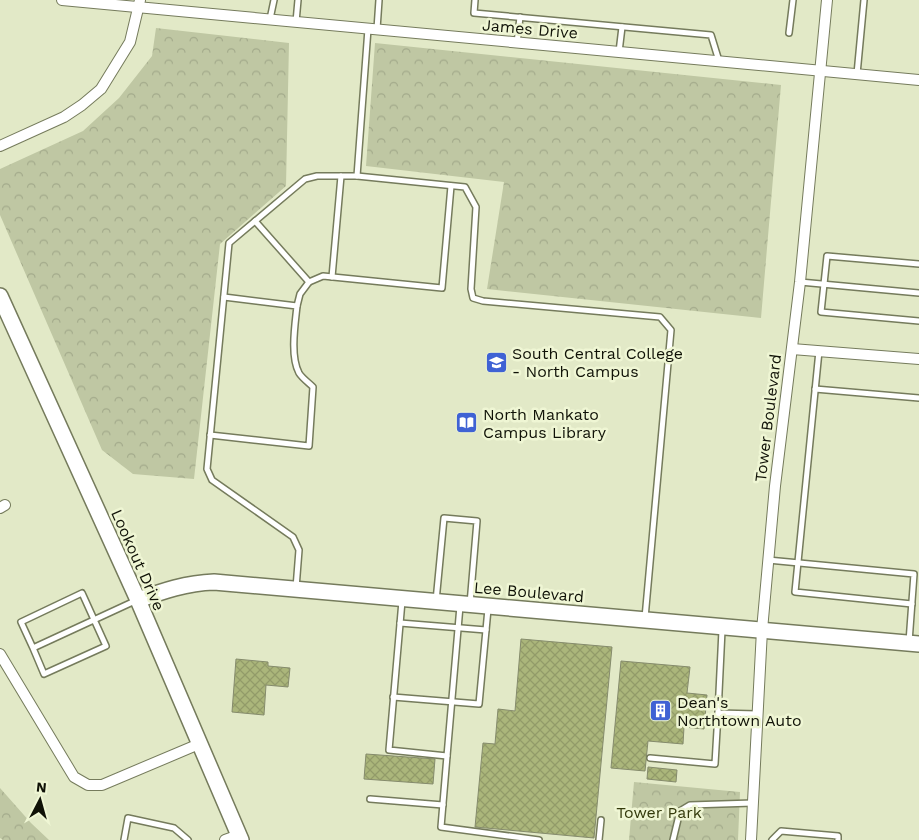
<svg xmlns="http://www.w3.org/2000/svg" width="919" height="840" viewBox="0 0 919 840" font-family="'Work Sans',sans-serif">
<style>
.forest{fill:url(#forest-crowns)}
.building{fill:url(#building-cross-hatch);stroke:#858b6c}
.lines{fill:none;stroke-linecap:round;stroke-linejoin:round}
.lane-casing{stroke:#757b5c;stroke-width:8}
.street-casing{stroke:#757b5c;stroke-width:12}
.secondary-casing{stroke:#757b5c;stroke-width:18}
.lane{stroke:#fff;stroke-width:5}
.street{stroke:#fff;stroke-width:10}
.secondary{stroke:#fff;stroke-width:15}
.labels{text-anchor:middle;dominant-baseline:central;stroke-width:5;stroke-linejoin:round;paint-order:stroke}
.street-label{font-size:16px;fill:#101207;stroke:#eff6d4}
.poi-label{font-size:16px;fill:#101207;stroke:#eff6d4;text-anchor:start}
.park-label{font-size:16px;fill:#343a0c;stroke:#eff6d4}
</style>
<defs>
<pattern id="forest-crowns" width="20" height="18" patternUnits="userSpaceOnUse" patternTransform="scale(1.25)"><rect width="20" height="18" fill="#bfc7a3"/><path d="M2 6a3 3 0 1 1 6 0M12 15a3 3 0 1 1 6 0" fill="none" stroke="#a3aa8b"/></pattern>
<pattern id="building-cross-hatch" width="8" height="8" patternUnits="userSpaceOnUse" patternTransform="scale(1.25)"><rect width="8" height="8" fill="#abb67b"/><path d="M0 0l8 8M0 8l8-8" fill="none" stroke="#929b69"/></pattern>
</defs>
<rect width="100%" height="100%" fill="#e2e9c7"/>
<g class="forest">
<polygon points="156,28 289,43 286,186 220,244 194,479 133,474 102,450 0,215 0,169 83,131 119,98 152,56"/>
<polygon points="375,43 781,85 761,318 487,289 504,182 366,166"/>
<polygon points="634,782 740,792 738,840 629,840"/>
<polygon points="0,788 31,823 49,840 3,840 0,838"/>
</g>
<g class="building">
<polygon points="521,639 612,647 594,838 475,827 483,743 495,744 498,709 515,711"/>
<polygon points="236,659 268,662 268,666 290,668 288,687 266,685 264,715 232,712"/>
<polygon points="621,661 690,667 687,693 707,695 704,729 684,727 683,744 648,741 645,771 611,768"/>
<polygon points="366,754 435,759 433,784 364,779"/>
<polygon points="648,767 677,770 676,782 647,779"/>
</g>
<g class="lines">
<defs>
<g id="lane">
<polyline points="475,0 474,13 711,35 719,61"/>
<polyline points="270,19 274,0"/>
<polyline points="296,22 298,0"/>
<polyline points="377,29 379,0"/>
<polyline points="789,33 793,0"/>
<polyline points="517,43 520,17"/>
<polyline points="619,52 622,27"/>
<polyline points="857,74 864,0"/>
<polyline points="357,176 368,29"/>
<polyline points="255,221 309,282 300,294 297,306"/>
<polyline points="919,264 827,256 821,312 919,321"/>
<polyline points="332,277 341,176"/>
<polyline points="309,282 323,276 442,288 451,186"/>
<polyline points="800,282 919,293"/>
<polyline points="819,351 795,592 912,604"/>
<polyline points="815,389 919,398"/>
<path d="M210 435 309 446 313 387C309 383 302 378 299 373 290 356 295 325 297 306L224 297"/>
<polyline points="768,560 914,574 909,642"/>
<polyline points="296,588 299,550 293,537 212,480 207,469 229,243 305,179 317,176 357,176 465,187 476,207 471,289 473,298 483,301 660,317 671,330 645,618"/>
<polyline points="402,601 389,750 447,756 460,606"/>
<polyline points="436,601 444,518 477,521 470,604"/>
<polyline points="400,623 486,630"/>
<polyline points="722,630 718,713 757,714"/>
<polyline points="33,648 21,622 82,593 106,646 44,674 33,648 137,600"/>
<polyline points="393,697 479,704 488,609"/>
<polyline points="447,756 441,827 539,840"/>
<polyline points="650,758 715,764 718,713"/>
<polyline points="370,799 443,805"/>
<polyline points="124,840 128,818 174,828 188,840"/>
<polyline points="599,840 601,820"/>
<polyline points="673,840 680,811 690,805 753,803"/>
<polyline points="772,840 781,831 838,836 838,840"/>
</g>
<g id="street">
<polyline points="62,0 919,80"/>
<polyline points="0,146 64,117 82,105 101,89 130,42 140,0"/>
<polyline points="792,349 919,359"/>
<polyline points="0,508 5,505"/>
<polyline points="0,654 74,777 88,785 102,785 199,744"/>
<polyline points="225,840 239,835"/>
<polyline points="751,840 762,630 775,486 800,282 827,0"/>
</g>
<g id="secondary">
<polyline points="0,296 138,600 241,840"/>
<path d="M138 600C163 591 186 583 214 582L919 644"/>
</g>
</defs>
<use href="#lane" class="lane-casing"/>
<use href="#street" class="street-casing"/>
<use href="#secondary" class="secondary-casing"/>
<use href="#lane" class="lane"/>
<use href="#street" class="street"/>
<use href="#secondary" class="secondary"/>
</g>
<defs>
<symbol id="university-square" viewBox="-11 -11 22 22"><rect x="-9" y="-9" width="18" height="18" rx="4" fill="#3f62d4" stroke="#eff6d4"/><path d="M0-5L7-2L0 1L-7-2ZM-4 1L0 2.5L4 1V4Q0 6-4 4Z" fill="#fff"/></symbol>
<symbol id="library-square" viewBox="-11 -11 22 22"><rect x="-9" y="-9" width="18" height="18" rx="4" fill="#3f62d4" stroke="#eff6d4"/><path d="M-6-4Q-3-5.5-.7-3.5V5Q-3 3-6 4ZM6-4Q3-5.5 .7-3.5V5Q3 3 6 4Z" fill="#fff"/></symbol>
<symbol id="building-square" viewBox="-11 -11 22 22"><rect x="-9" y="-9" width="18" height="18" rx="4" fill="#3f62d4" stroke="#eff6d4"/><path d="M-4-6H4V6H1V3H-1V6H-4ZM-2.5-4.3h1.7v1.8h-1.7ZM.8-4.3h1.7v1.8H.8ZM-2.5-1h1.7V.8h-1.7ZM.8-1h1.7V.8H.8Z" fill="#fff"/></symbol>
</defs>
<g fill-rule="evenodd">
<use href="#university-square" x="484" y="350" width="25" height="25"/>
<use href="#library-square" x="454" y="410" width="25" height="25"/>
<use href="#building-square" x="648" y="698" width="25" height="25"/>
</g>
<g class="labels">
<g class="street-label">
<text transform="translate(530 29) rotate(5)">James Drive</text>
<text transform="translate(768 418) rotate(-83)">Tower Boulevard</text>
<text transform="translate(138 560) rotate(66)">Lookout Drive</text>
<text transform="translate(529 592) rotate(5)">Lee Boulevard</text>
</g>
<g class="poi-label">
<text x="512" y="353">South Central College<tspan x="512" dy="18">- North Campus</tspan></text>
<text x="483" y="414">North Mankato<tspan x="483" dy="18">Campus Library</tspan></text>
<text x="677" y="702">Dean's<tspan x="677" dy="18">Northtown Auto</tspan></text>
</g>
<g class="park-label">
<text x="659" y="812">Tower Park</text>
</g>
</g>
<g transform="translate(40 800) rotate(6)" stroke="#eff6d4" stroke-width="4" paint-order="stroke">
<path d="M0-4L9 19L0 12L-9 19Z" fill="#101207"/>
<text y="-8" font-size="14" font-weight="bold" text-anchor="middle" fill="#101207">N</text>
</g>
</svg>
